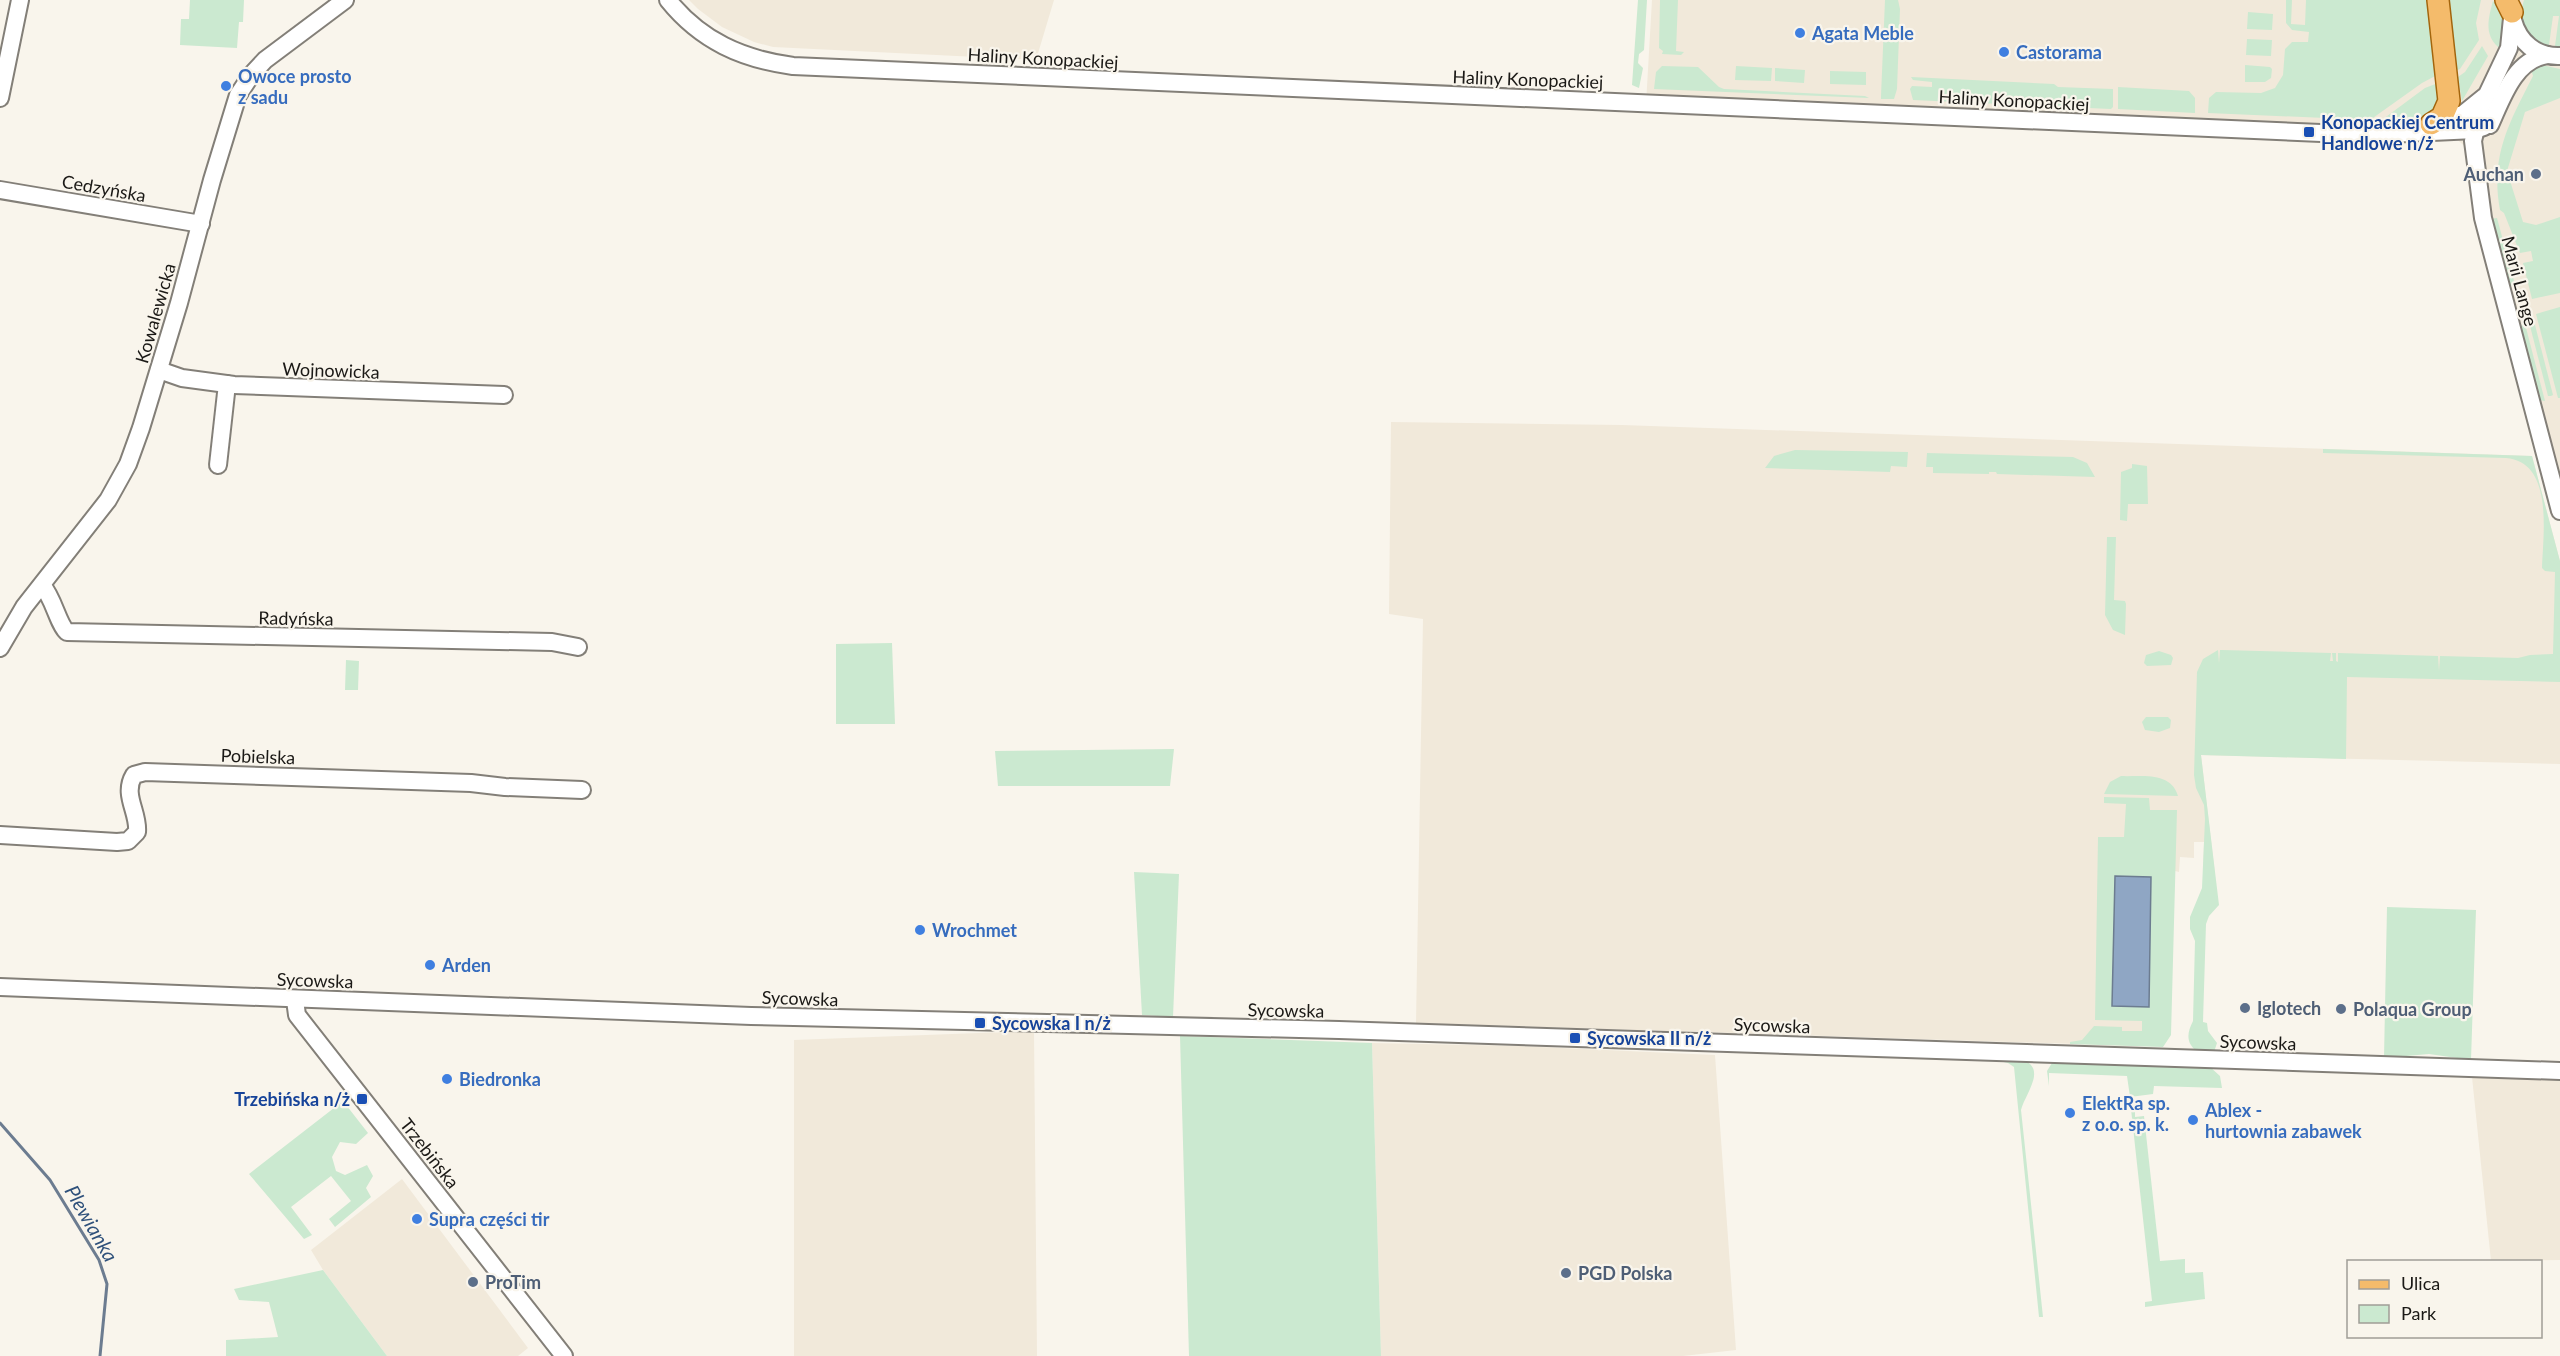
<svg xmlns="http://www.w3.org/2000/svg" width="2560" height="1356" viewBox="0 0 2560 1356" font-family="Lato,sans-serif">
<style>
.built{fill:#f1e9da}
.green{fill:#cbe9d0}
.water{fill:#8fa6c4;stroke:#6c7c90;stroke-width:1.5}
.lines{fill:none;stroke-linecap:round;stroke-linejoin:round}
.stream{stroke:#6c7c90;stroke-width:3}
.minor-casing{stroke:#837f78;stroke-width:20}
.major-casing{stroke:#a3650d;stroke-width:24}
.minor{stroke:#fff;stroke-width:16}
.major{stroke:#f4bb6b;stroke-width:21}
.shop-dot{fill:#3f7fe0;stroke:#f9f5ec;stroke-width:2}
.transit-dot{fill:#1a4fb4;stroke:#f9f5ec;stroke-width:2}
.service-dot{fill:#5c6f8a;stroke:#f9f5ec;stroke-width:2}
.labels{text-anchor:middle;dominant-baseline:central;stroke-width:4.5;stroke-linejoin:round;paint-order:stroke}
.shop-label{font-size:18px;font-weight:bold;fill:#366cbe;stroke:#f9f5ec;text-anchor:start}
.street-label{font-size:18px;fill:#1b1916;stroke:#f9f5ec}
.transit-label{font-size:18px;font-weight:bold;fill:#164399;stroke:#f9f5ec;text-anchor:start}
.service-label{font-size:18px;font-weight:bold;fill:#4e5e75;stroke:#f9f5ec;text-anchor:start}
.water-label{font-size:20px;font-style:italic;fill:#2f517b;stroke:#f9f5ec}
</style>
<rect width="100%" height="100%" fill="#f9f5ec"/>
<g class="built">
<polygon points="689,0 1054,0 1036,60 773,47 754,42 722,27 698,9"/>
<polygon points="1652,0 2560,0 2560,511 2468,149 2453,136 1646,104"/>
<polygon points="1391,422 1622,425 2532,456 2560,561 2560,764 2201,755 2215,874 2203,872 2204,842 2194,842 2194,858 2180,857 2179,872 2175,871 2169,1016 2139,1046 1416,1023 1423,619 1389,614"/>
<polygon points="1034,1031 1037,1356 794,1356 794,1040"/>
<polygon points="1372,1043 1520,1046 1715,1055 1736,1350 1683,1356 1381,1356"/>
<polygon points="2472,1077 2560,1080 2560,1260 2491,1261"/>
<polygon points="402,1179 528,1348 518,1356 387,1356 323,1270 311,1250"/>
</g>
<g class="green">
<polygon points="190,0 244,0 243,22 239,22 237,48 180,45 181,19 189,19"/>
<polygon points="1638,0 1647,0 1644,50 1639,54 1638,63 1643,68 1639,88 1632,85"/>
<polygon points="1660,0 1678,0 1676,51 1684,52 1681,55 1662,54 1663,51 1659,48"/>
<polygon points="1885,0 1898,0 1900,9 1897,89 1894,99 1881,99 1881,96"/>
<polygon points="2286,0 2292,0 2291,24 2305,25 2306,0 2434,0 2437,75 2422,83 2370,120 2208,113 2209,98 2216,92 2261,93 2275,88 2283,75 2285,49 2292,42 2308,42 2309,32 2292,30 2286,23"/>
<polygon points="2443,0 2481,0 2476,23 2479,40 2460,69 2453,72"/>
<path d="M2524 0H2560V47L2555 46 2559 16H2553L2549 45 2547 46C2528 39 2517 21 2524 0Z"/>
<path d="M2493 1C2506 14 2507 33 2502 50 2483 37 2488 19 2493 1Z"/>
<polygon points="2248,12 2273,14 2272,30 2247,29"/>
<polygon points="2247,39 2272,40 2271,56 2246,55"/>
<polygon points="2482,46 2488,56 2462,101 2458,77 2465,72"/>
<polygon points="2245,65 2270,67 2272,69 2271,78 2265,82 2245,82"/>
<path d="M2542 65 2560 69V98L2525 112 2507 171 2523 222 2536 225 2560 217V293L2532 299 2523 263 2533 261 2531 251 2520 253 2504 213 2500 210C2490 156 2509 123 2533 76L2531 69Z"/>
<polygon points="1662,66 1698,67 1719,87 1724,89 1865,96 1869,98 1654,89 1656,72"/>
<polygon points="1736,66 1772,68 1771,81 1735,80"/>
<polygon points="1775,68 1805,70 1804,83 1775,81"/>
<polygon points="1830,71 1866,72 1866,85 1830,84"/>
<polygon points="1911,77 2054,84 2058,87 2113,89 2113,107 2111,109 1913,100 1910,89 1912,86 1932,87 1932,82 1913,80"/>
<polygon points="2443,81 2446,95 2428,121 2391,127 2326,126 2323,125 2375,125 2425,88"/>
<polygon points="2118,87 2189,91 2195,98 2195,113 2118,109"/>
<polygon points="2497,218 2517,292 2507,281 2490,219"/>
<polygon points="2560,307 2560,398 2558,398 2536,314"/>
<polygon points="2524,320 2545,401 2538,400 2520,330"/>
<polygon points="2531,320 2534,321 2553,395 2551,396 2548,396 2529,322"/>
<path d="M2323 449 2532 456 2560 561V682L2347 677 2346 759 2201 755 2219 905 2209 916 2206 924 2203 1022 2207 1023 2208 1031 2217 1043 2214 1052 2200 1054C2186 1044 2186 1035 2193 1021L2195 941 2190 929V917L2202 888 2205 819 2204 805 2196 788 2194 775 2197 672 2203 659 2218 650 2219 663 2220 650H2222L2331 653 2330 661H2333L2332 653H2336V661L2338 662V653L2438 656 2439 671 2440 656 2518 658 2530 655 2553 654 2555 572 2545 571 2542 568C2543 534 2554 462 2506 458L2323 453Z"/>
<polygon points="1795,450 1908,452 1907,467 1891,466 1890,472 1765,468 1774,456"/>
<polygon points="1927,453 2073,457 2087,463 2095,477 1997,474 1996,472 1989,472 1989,474 1933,473 1933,467 1926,467"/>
<polygon points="2132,464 2147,466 2148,504 2128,504 2127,521 2120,520 2121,472 2132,468"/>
<polygon points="2107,537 2116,537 2114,600 2125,601 2126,604 2125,635 2113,630 2105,615"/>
<polygon points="892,643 895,724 836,724 836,644"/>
<polygon points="2159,651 2171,655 2173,658 2171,665 2147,666 2144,663 2146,655"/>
<polygon points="346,660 359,661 358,690 345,690"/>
<polygon points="2146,717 2168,717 2171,720 2170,728 2159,732 2145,730 2142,722"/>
<polygon points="1174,749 1170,786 998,786 995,751"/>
<path d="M2121 776C2141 777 2171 771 2178 796L2104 794 2110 782Z"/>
<polygon points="2104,797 2149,798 2150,810 2177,810 2171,1035 2163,1047 2070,1044 2070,1042 2082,1040 2094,1026 2122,1027 2122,1031 2142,1031 2142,1021 2095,1020 2098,837 2124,837 2126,804 2104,803"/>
<polygon points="1134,872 1179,874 1173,1017 1142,1015"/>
<polygon points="2387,907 2476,910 2471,1060 2429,1054 2384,1058"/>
<polygon points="1180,1036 1372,1043 1381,1356 1189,1356"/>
<path d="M2020 1059C2049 1067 2025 1094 2021 1110L2043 1317H2039L2014 1067 2008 1063 1995 1060Z"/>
<polygon points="2052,1063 2210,1067 2220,1076 2222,1088 2154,1086 2153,1094 2130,1097 2127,1076 2049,1073 2049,1086 2047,1071"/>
<polygon points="343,1101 368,1133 356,1144 340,1142 332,1157 336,1171 345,1175 367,1165 373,1176 366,1188 371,1197 335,1227 329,1219 351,1201 331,1176 291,1207 312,1235 304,1239 249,1174"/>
<polygon points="2131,1109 2135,1109 2135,1117 2144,1116 2160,1261 2185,1259 2185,1273 2203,1272 2205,1299 2145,1307 2145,1302 2152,1301"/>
<polygon points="323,1270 387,1356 226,1356 226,1340 278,1337 269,1302 239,1300 234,1289"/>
</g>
<polygon class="water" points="2115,876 2151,877 2149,1007 2112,1006"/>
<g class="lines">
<polyline class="stream" points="0,1123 50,1180 99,1260 107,1284 100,1356"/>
<defs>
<g id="minor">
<path d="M668 0C701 41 742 59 793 66L2367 135 2475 130 2484 127 2493 117"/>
<polyline points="2512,18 2509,48 2481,107 2473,141 2483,218 2560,511"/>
<path d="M2513 20C2519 42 2536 57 2560 56"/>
<polyline points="0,98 20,0"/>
<polyline points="2431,124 2463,114 2484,97"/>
<path d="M2490 125C2502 99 2514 60 2547 55"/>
<polyline points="0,190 201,224"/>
<polyline points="159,370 182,378 234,385 504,395"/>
<polyline points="218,465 227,384"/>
<path d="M42 585C54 599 58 624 67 632L552 642 578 647"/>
<polyline points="0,648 24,607 108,500 128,464 141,428 179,303 212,180 238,95 252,74 265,60 345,0"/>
<path d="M0 835 117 842 128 841 137 832C139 812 122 795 134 775L145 772 471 783 505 787 582 790"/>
<polyline points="0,987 751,1016 1339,1030 2560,1071"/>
<polyline points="295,1000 297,1015 564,1356"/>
</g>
<g id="major">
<polyline points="2506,0 2512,12"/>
<polyline points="2431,124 2442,117 2449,101 2438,0"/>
</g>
</defs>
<use href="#minor" class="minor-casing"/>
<use href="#major" class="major-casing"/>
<use href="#minor" class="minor"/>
<use href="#major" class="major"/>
</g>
<g class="shop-dot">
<circle cx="1800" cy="33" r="6"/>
<circle cx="2004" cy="52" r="6"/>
<circle cx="226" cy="86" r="6"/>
<circle cx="920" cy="930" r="6"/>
<circle cx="430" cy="965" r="6"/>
<circle cx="447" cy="1079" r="6"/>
<circle cx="2070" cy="1113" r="6"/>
<circle cx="2193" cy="1120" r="6"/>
<circle cx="417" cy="1219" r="6"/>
</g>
<g class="transit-dot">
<rect x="2303" y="126" width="12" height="12" rx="3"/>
<rect x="974" y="1017" width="12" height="12" rx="3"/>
<rect x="1569" y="1032" width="12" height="12" rx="3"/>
<rect x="356" y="1093" width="12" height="12" rx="3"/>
</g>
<g class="service-dot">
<circle cx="2536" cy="174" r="6"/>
<circle cx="2245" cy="1008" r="6"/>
<circle cx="2341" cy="1009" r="6"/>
<circle cx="1566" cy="1273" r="6"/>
<circle cx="473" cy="1282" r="6"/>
</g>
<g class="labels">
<g class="shop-label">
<text x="1812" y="33">Agata Meble</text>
<text x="2016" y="52">Castorama</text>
<text x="238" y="76">Owoce prosto<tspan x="238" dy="21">z sadu</tspan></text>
<text x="932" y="930">Wrochmet</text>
<text x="442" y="965">Arden</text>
<text x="459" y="1079">Biedronka</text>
<text x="2082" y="1103">ElektRa sp.<tspan x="2082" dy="21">z o.o. sp. k.</tspan></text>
<text x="2205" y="1110">Ablex -<tspan x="2205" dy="21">hurtownia zabawek</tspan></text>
<text x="429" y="1219">Supra części tir</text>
</g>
<g class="street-label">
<text transform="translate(1043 58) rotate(3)">Haliny Konopackiej</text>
<text transform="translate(1528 79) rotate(2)">Haliny Konopackiej</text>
<text transform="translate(2014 100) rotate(3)">Haliny Konopackiej</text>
<text transform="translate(104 188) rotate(10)">Cedzyńska</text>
<text transform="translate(2520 281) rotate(75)">Marii Lange</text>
<text transform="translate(155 313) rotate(-74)">Kowalewicka</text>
<text transform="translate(331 370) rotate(2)">Wojnowicka</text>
<text transform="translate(296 618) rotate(1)">Radyńska</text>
<text transform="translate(258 756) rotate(2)">Pobielska</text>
<text transform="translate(315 980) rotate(2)">Sycowska</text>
<text transform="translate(800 998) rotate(2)">Sycowska</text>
<text transform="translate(1286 1010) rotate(1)">Sycowska</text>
<text transform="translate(1772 1025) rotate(2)">Sycowska</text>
<text transform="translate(2258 1042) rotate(2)">Sycowska</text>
<text transform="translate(430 1153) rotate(52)">Trzebińska</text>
</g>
<g class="transit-label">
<text x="2321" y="122">Konopackiej Centrum<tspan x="2321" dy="21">Handlowe n/ż</tspan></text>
<text x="992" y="1023">Sycowska I n/ż</text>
<text x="1587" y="1038">Sycowska II n/ż</text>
<text x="350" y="1099" text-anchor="end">Trzebińska n/ż</text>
</g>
<g class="service-label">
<text x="2524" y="174" text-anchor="end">Auchan</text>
<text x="2257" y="1008">Iglotech</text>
<text x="2353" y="1009">Polaqua Group</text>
<text x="1578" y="1273">PGD Polska</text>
<text x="485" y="1282">ProTim</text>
</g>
<g class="water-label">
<text transform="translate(92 1223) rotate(60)">Plewianka</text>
</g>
</g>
<rect x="2347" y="1260" width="195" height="78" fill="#f9f5ec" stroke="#a09d96" stroke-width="1.5"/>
<rect x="2359" y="1280" width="30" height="9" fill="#f4bb6b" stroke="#a09d96" stroke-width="1.5"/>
<text x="2401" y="1290" font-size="18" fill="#1b1916">Ulica</text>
<rect x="2359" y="1305" width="30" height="18" fill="#cbe9d0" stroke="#a09d96" stroke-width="1.5"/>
<text x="2401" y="1320" font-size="18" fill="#1b1916">Park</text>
</svg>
